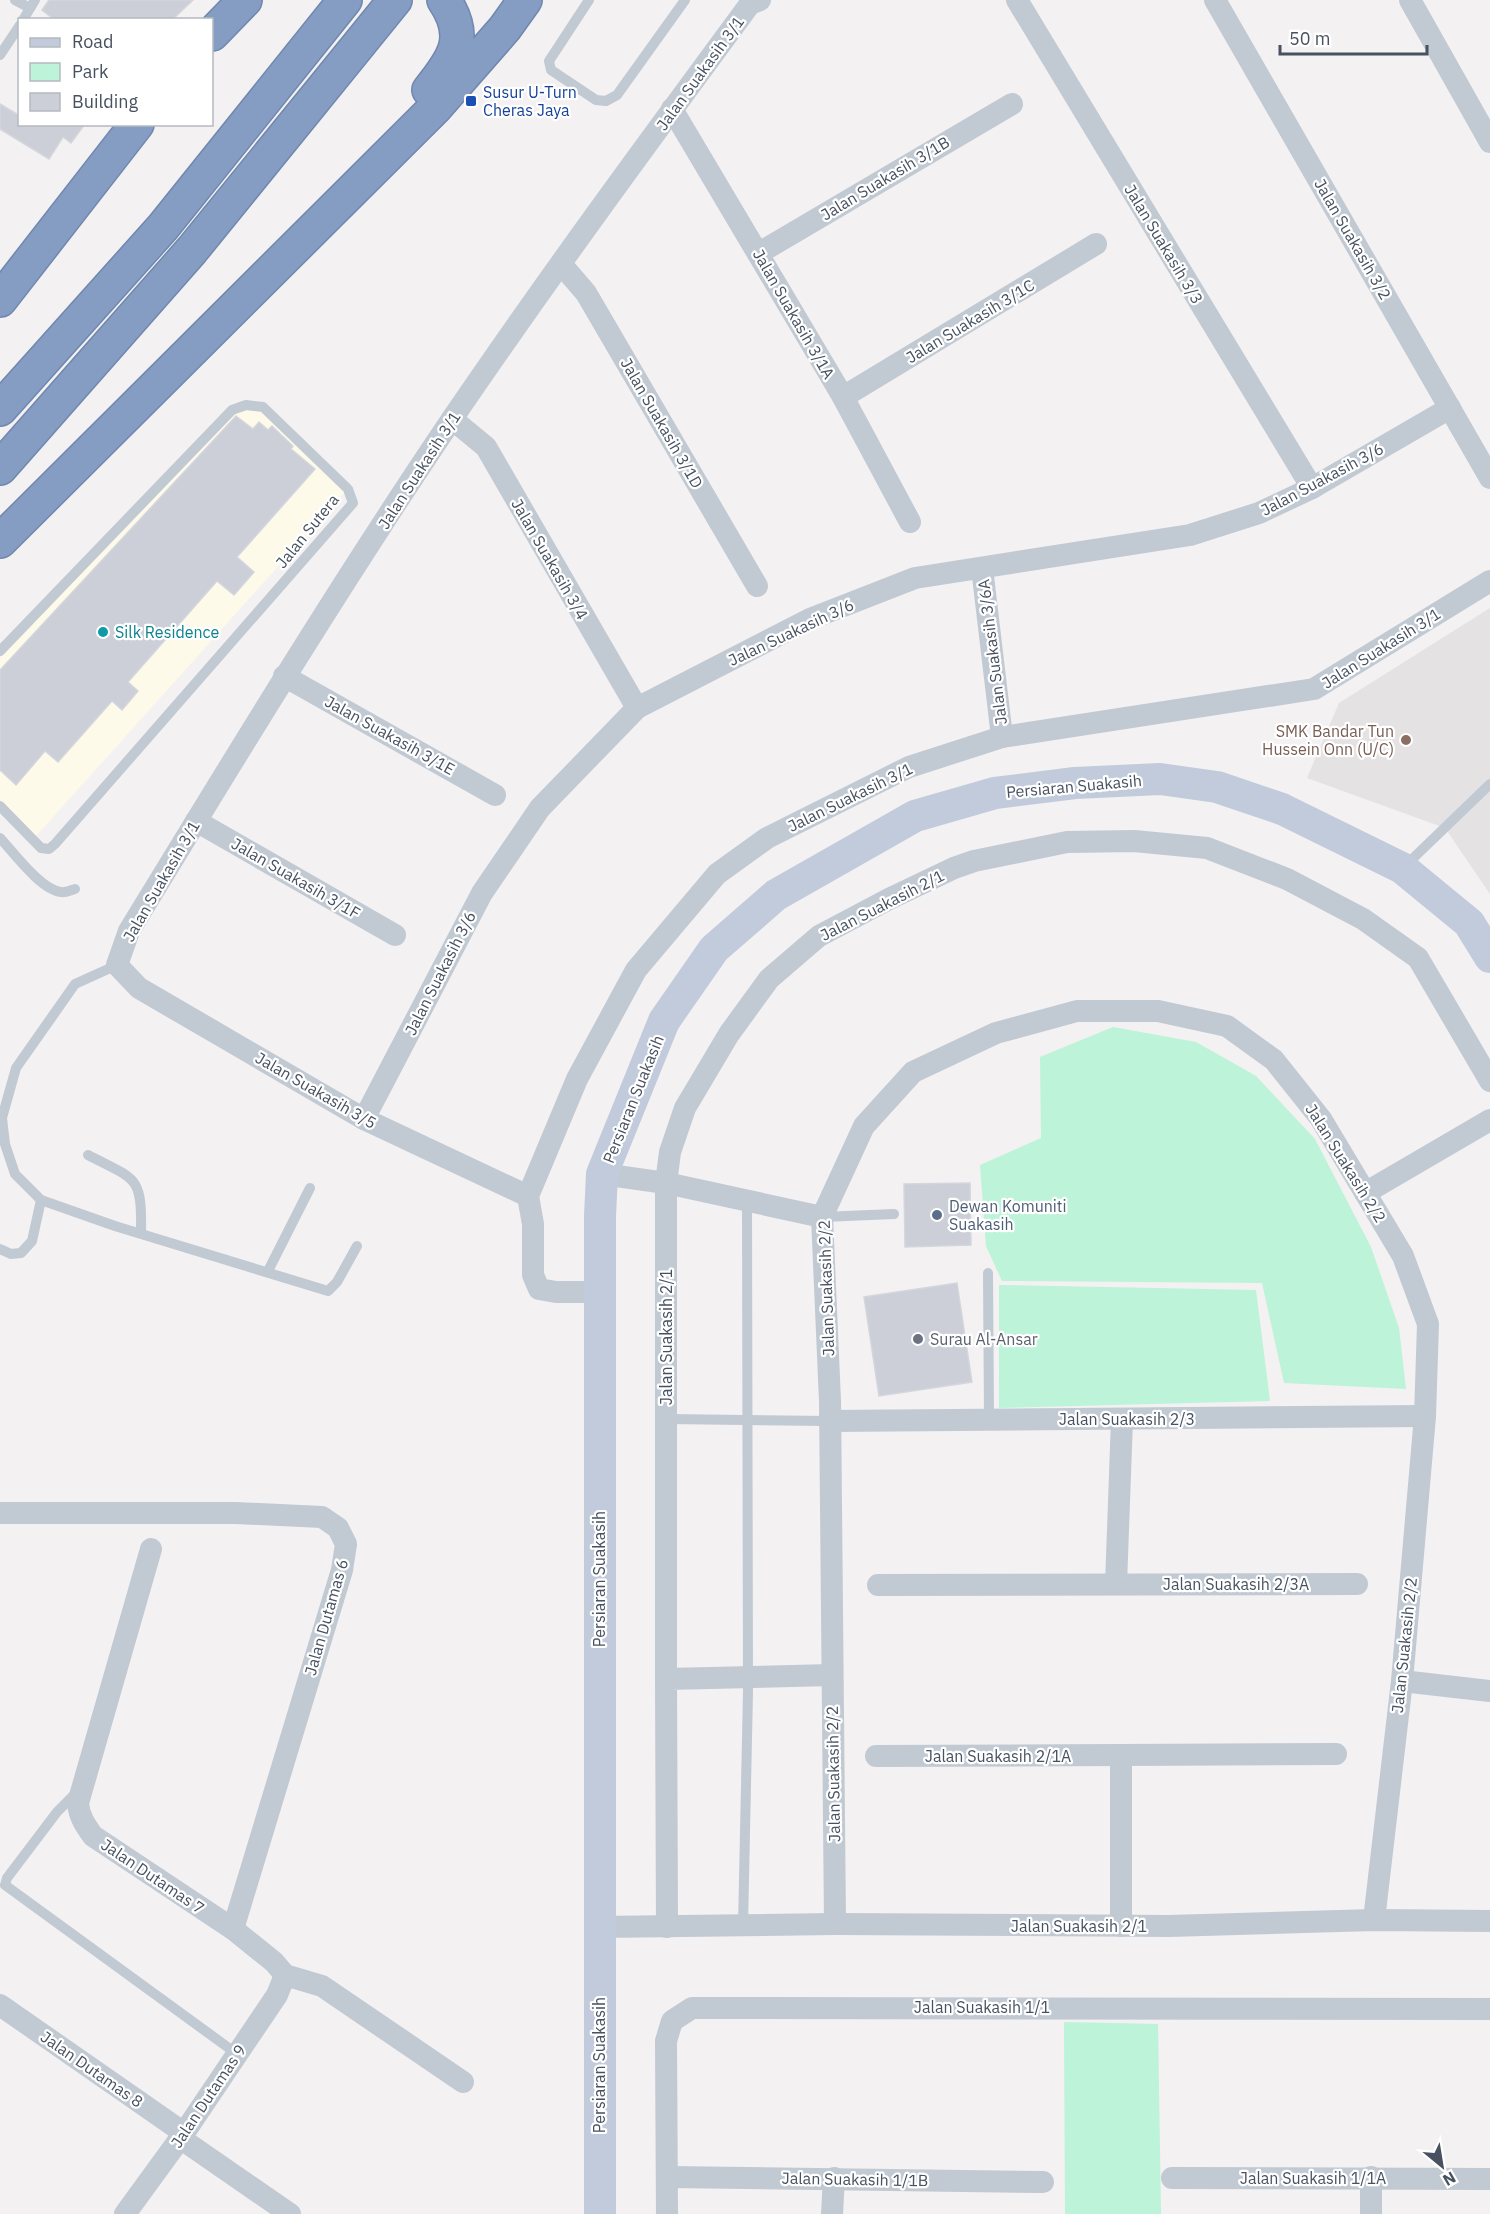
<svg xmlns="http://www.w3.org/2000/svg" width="1490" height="2214" viewBox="0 0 1490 2214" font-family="'IBM Plex Sans',sans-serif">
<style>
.commercial{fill:#fefaea}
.education{fill:#e4e2e3}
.green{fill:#bdf3d8}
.building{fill:#cccfd7;stroke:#d4d6dd;stroke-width:1.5}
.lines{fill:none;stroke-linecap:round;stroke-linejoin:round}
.highway-casing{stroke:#7087af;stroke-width:36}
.lane{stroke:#c1c9d3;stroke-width:10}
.street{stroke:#c1c9d3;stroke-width:22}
.secondary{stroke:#c2cbdb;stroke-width:32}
.highway{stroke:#859cc3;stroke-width:33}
.transit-dot{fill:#1a4fb4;stroke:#fff;stroke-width:2}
.culture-dot{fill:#0f9aa8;stroke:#fff;stroke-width:2}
.education-dot{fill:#8d6e63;stroke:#fff;stroke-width:2}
.service-dot{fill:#5c6f8a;stroke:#fff;stroke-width:2}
.worship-dot{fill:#6b7280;stroke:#fff;stroke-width:2}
.labels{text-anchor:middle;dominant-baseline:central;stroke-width:4.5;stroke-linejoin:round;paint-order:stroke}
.street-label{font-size:16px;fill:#475160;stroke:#fff}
.transit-label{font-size:16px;fill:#164399;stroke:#fff;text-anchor:start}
.culture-label{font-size:16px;fill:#0d838f;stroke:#fff;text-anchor:start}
.education-label{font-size:16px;fill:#785e54;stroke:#fff;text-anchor:end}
.service-label{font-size:16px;fill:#4e5e75;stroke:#fff;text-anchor:start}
.worship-label{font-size:16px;fill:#5b616d;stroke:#fff;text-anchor:start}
</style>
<rect width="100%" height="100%" fill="#f3f1f1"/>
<polygon class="commercial" points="247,409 261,410 345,492 36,836 0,800 0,658 235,413"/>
<polygon class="education" points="1490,608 1490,894 1445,828 1307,778 1339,703"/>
<g class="green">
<polygon points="1113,1027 1196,1042 1256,1076 1315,1139 1371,1247 1399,1328 1406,1389 1284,1383 1262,1283 1002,1281 986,1246 980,1165 1041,1138 1040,1057"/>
<polygon points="999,1285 1256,1290 1270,1401 999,1408"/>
<polygon points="1064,2022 1158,2024 1161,2214 1065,2214"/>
</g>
<g class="building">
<polygon points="49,0 193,0 172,20 55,20 42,10"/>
<polygon points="0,104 20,116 20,124 85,124 71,143 63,137 49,159 0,129"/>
<polygon points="236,416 253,429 259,422 268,430 272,426 293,446 291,449 315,469 237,557 254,572 234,595 217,581 128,682 138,691 122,710 112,701 58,762 45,751 16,785 0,770 0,670"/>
<polygon points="970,1183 971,1245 905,1247 904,1184"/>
<polygon points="957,1283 972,1382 879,1396 864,1297"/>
</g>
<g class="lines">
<defs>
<g id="highway">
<polyline points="212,34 245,0"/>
<path d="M429 90C455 58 469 37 444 0"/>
<polyline points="0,300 137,124"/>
<polyline points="0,409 163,227 345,0"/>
<polyline points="0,468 192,250 395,0"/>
<polyline points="0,541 436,107 505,28 525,0"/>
</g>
</defs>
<use href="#highway" class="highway-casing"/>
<g class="lane">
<polyline points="15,0 30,8"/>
<polyline points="589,0 549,61 551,70 596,100 606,101 617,95 685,0"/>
<polyline points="23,20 35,0"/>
<polyline points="0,55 20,25"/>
<polyline points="0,651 232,410 246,405 263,407 348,489 353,503 55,844 49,849 41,848 0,806"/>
<path d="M0 838C14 853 41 890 61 892 65 893 71 890 75 889"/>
<polyline points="1405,866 1490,784"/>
<polyline points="117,965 75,984 16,1068 2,1118 5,1144 15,1174 41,1200 115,1226 328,1291 337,1282 357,1246"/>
<path d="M88 1155C136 1180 142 1175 141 1232"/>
<polyline points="822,1217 894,1214"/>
<polyline points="0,1249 11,1254 21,1253 32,1241 41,1200"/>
<polyline points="268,1271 310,1188"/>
<polyline points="988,1273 989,1419"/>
<polyline points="666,1419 829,1421"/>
<polyline points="77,1792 57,1812 7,1878 5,1885 237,2054"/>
<polyline points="743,1926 748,1692 747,1203"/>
</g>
<g class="street">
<polyline points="1017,0 1312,488"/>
<polyline points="1215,0 1490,478"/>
<polyline points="1410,0 1490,142"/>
<polyline points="672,109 843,397 910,522"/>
<polyline points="759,253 1012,104"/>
<polyline points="561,264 586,293 757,586"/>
<polyline points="843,397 1096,244"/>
<polyline points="452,419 486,447 637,708"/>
<polyline points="982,568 1002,737"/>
<polyline points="284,676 495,795"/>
<polyline points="196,821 395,935"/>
<polyline points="364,1119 482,893 540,808 637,708 810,619 915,578 1190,535 1259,513 1312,488 1450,408"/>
<polyline points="602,1174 666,1183 822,1217"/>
<polyline points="1365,1193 1490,1120"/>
<path d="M528 1196 364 1119 139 988 117 965 129 931C234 759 339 586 452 419 548 278 649 141 750 4L760 0"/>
<polyline points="600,1292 556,1292 539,1289 533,1275 533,1224 528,1196 577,1079 636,970 717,874 767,838 909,767 1002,737 1314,689 1490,581"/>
<polyline points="829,1421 1425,1416"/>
<polyline points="0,1513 236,1513 322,1517 338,1528 346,1544 342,1570 233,1929"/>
<path d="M151 1549 78 1803C79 1816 85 1825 93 1836L233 1929 274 1962 285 1975 322 1986 463 2082"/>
<polyline points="1116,1584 1122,1420"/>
<polyline points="878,1585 1357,1584"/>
<polyline points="666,1679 666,1183 670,1152 685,1108 729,1034 769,979 819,936 889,899 954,868 974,861 1067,842 1134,841 1207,848 1287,879 1363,919 1418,958 1490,1081"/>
<polyline points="1402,1681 1490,1691"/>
<polyline points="1121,1755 1121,1926"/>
<polyline points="876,1756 1336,1754"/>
<polyline points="835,1924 830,1401 822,1217 864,1126 913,1072 996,1033 1077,1011 1158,1011 1227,1026 1274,1060 1321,1119 1403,1256 1428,1324 1425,1416 1402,1681 1374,1920"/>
<polyline points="598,1927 835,1924 1169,1926 1374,1920 1490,1921"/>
<polyline points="667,1927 666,1679 832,1675"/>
<polyline points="0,2005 184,2133"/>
<polyline points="180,2138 290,2214"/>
<polyline points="668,2177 1043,2182"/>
<polyline points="1172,2178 1490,2179"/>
<polyline points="125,2214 184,2133 277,1995 285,1975"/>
<polyline points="667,2214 666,2041 672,2021 692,2008 1490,2009"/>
<polyline points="832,2214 834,2178"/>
<polyline points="1371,2214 1371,2177"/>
</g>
<polyline class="secondary" points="600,2214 600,1216 602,1174 664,1021 714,949 776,895 915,816 995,793 1075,783 1160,779 1217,787 1282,809 1402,868 1469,923 1490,957"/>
<use href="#highway" class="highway"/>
</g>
<rect class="transit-dot" x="465" y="95" width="12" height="12" rx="3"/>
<circle class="culture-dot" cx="103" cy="632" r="6"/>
<circle class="education-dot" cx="1406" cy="740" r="6"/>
<circle class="service-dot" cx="937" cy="1215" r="6"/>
<circle class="worship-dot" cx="918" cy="1339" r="6"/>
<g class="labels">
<g class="street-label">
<text transform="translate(700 73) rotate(-54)">Jalan Suakasih 3/1</text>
<text transform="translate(885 178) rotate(-31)">Jalan Suakasih 3/1B</text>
<text transform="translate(1353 239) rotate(60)">Jalan Suakasih 3/2</text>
<text transform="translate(1164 244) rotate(59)">Jalan Suakasih 3/3</text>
<text transform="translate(794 314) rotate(60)">Jalan Suakasih 3/1A</text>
<text transform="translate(970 321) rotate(-31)">Jalan Suakasih 3/1C</text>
<text transform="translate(662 423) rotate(60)">Jalan Suakasih 3/1D</text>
<text transform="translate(419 470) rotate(-57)">Jalan Suakasih 3/1</text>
<text transform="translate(1322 479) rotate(-28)">Jalan Suakasih 3/6</text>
<text transform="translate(307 531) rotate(-51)">Jalan Sutera</text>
<text transform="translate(550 559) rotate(60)">Jalan Suakasih 3/4</text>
<text transform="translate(791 632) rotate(-25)">Jalan Suakasih 3/6</text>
<text transform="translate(1381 648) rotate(-32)">Jalan Suakasih 3/1</text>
<text transform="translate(992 652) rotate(-97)">Jalan Suakasih 3/6A</text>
<text transform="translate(390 735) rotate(29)">Jalan Suakasih 3/1E</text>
<text transform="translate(1074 786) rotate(-5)">Persiaran Suakasih</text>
<text transform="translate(850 797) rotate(-26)">Jalan Suakasih 3/1</text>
<text transform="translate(296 878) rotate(30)">Jalan Suakasih 3/1F</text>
<text transform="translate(161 881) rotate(-60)">Jalan Suakasih 3/1</text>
<text transform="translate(882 905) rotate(-27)">Jalan Suakasih 2/1</text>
<text transform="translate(440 973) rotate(-63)">Jalan Suakasih 3/6</text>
<text transform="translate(316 1090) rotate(30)">Jalan Suakasih 3/5</text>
<text transform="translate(633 1099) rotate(-68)">Persiaran Suakasih</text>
<text transform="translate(1346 1163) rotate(58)">Jalan Suakasih 2/2</text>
<text transform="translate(826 1288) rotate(-92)">Jalan Suakasih 2/2</text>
<text transform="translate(666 1337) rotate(-90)">Jalan Suakasih 2/1</text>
<text x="1127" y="1419">Jalan Suakasih 2/3</text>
<text transform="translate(599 1579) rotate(-90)">Persiaran Suakasih</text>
<text x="1236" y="1584">Jalan Suakasih 2/3A</text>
<text transform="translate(326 1617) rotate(-74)">Jalan Dutamas 6</text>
<text transform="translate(1404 1645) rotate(-84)">Jalan Suakasih 2/2</text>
<text x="998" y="1756">Jalan Suakasih 2/1A</text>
<text transform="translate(833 1774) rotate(-91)">Jalan Suakasih 2/2</text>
<text transform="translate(153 1876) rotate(34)">Jalan Dutamas 7</text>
<text x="1079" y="1926">Jalan Suakasih 2/1</text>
<text x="982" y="2007">Jalan Suakasih 1/1</text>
<text transform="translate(599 2065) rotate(-90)">Persiaran Suakasih</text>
<text transform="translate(92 2069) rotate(35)">Jalan Dutamas 8</text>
<text transform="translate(208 2096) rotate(-56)">Jalan Dutamas 9</text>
<text x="1313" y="2178">Jalan Suakasih 1/1A</text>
<text transform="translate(855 2179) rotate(1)">Jalan Suakasih 1/1B</text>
</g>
<g class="transit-label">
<text x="483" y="92">Susur U-Turn<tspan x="483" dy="18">Cheras Jaya</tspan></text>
</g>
<g class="culture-label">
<text x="115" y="632">Silk Residence</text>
</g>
<g class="education-label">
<text x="1394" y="731">SMK Bandar Tun<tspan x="1394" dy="18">Hussein Onn (U/C)</tspan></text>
</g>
<g class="service-label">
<text x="949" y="1206">Dewan Komuniti<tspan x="949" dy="18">Suakasih</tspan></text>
</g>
<g class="worship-label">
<text x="930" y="1339">Surau Al-Ansar</text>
</g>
</g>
<rect x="18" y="18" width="195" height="108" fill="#ffffff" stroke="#b5b9bf" stroke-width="1.5"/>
<rect x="30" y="38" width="30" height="9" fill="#c2cbdb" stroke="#b5b9bf" stroke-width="1.5"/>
<text x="72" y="48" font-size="18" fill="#475160">Road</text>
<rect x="30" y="63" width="30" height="18" fill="#bdf3d8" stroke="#b5b9bf" stroke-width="1.5"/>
<text x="72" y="78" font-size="18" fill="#475160">Park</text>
<rect x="30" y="93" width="30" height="18" fill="#cccfd7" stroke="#b5b9bf" stroke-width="1.5"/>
<text x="72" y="108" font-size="18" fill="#475160">Building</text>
<g transform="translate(1442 2166) rotate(150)" stroke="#ffffff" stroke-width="4.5" paint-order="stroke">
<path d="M0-4.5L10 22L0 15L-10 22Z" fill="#475160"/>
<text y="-9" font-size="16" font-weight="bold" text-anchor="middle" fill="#475160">N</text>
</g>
<path d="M1280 45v9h147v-9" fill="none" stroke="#475160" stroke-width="3"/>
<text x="1289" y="45" font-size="18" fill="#475160" stroke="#ffffff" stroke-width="4.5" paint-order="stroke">50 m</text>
</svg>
